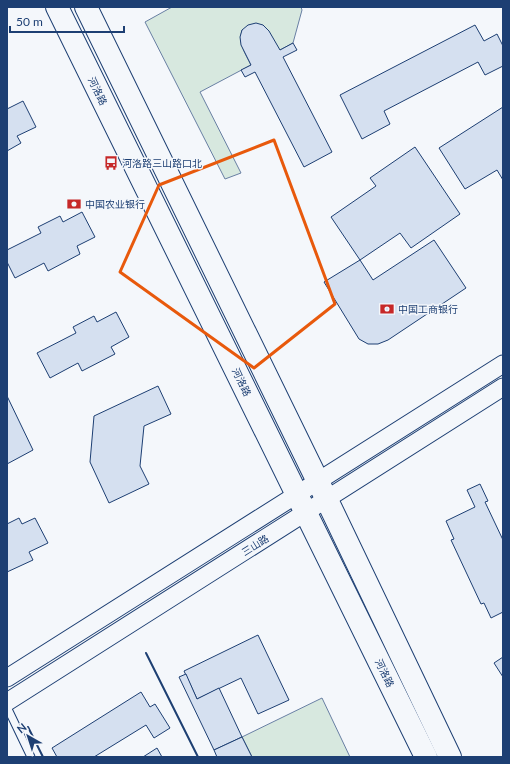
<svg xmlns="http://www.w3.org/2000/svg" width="510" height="764" viewBox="0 0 510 764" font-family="Lato,'Noto Sans SC',sans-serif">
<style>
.green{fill:#d7e8df;stroke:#687fa3}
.building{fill:#d5e0f0;stroke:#1d3f73}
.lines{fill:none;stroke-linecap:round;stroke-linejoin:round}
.service-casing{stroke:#1d3f73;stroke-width:9}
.tertiary-casing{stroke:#1d3f73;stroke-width:19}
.primary-casing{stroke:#1d3f73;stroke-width:24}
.service{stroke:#f4f7fb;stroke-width:7}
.tertiary{stroke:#f4f7fb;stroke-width:17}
.primary{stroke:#f4f7fb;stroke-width:22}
.wall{stroke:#1d3f73;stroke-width:2}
.marked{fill:none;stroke:#e8590c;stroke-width:3;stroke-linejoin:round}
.labels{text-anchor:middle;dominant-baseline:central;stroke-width:3;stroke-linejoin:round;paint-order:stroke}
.street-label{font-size:10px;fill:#1d3f73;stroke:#f4f7fb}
.poi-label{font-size:10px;fill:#1d3f73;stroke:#f4f7fb;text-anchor:start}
</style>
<rect width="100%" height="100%" fill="#f4f7fb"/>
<g class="green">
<path d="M172 7H301L302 10 293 43 280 50 242 30C238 43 245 53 251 65L200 92 241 173 225 179 145 22Z"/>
<polygon points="322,698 350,757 252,757 242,737"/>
</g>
<g class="building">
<polygon points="256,23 263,25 269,31 280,50 293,43 297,50 283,57 332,152 304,167 255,72 245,77 241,70 251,65 241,45 240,37 242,30 248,25"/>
<polygon points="475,25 484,41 497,34 503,46 503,66 485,75 478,62 384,111 390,124 362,139 340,95"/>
<polygon points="23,101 36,127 17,136 21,143 7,151 7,109"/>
<polygon points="503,107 503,180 497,170 465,189 439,148"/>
<polygon points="415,147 460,214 411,248 400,233 360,260 331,217 376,186 370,178"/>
<polygon points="82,212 95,237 77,246 80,254 48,271 44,263 15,278 7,262 7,250 41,233 38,227 60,216 63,222"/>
<polygon points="434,240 466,288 388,340 378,344 368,344 359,339 324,282 360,260 373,280"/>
<polygon points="116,312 129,337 111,347 115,354 82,371 78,363 50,378 37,353 76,333 73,327 94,316 97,322"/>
<polygon points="158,386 171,414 144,426 140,466 149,484 109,503 90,462 94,416"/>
<polygon points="7,396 33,450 7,464"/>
<polygon points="480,484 488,501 485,502 503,540 503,612 491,618 484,603 481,604 451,540 454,539 446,521 475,507 467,490"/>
<polygon points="19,518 22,524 35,518 48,543 29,552 33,560 7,572 7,524"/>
<polygon points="258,635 289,700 258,714 241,678 197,699 184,671"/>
<polygon points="503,657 503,677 494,663"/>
<polygon points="186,674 197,699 219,688 242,737 214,750 179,677"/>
<polygon points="141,692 150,707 155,704 170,728 154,738 146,725 94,757 57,757 52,748"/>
<polygon points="242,737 252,757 217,757 214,750"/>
<polygon points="157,748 162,757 143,757"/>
</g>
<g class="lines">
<defs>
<polyline id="service" points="7,707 31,757"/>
<g id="tertiary">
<polyline points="7,678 503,364"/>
<polyline points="7,702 503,387"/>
</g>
<g id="primary">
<polyline points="57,7 426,757"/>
<polyline points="86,7 327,500 450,757"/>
</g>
</defs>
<use href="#service" class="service-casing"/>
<use href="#tertiary" class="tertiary-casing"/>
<use href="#primary" class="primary-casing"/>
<use href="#service" class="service"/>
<use href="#tertiary" class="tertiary"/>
<use href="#primary" class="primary"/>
<g class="wall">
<polyline points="146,653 198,757"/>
<polyline points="28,727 43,757"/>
</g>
</g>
<path class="marked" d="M274 140 335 304 254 368 120 272 159 185Z"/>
<defs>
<symbol id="bus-bare" viewBox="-9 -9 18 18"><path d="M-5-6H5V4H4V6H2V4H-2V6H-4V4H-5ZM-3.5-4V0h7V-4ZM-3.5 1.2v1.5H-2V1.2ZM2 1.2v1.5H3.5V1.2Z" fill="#c62828" stroke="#f4f7fb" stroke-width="2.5" paint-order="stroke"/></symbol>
<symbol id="bank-bare" viewBox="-9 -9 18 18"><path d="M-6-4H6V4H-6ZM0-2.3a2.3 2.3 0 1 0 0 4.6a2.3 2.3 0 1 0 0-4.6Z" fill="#c62828" stroke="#f4f7fb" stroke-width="2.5" paint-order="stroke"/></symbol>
</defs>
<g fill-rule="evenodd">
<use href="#bus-bare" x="101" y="153" width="20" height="20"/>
<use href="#bank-bare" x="64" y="194" width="20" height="20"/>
<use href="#bank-bare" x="377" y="299" width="20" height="20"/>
</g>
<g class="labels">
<g class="street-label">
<text transform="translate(98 91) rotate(64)">河洛路</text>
<text transform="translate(242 382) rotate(64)">河洛路</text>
<text transform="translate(255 545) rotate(-32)">三山路</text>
<text transform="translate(385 673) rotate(64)">河洛路</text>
</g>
<g class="poi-label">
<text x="122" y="163">河洛路三山路口北</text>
<text x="85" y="204">中国农业银行</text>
<text x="398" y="309">中国工商银行</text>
</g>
</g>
<rect width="510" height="764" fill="none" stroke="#1d3f73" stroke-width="16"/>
<g transform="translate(28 736) rotate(321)" stroke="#f4f7fb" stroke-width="3" paint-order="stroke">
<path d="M0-3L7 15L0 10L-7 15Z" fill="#1d3f73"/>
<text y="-6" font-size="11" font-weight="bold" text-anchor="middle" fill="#1d3f73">N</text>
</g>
<path d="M10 26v6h114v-6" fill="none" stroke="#1d3f73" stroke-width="2"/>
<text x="16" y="26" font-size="12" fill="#1d3f73" stroke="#f4f7fb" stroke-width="3" paint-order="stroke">50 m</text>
</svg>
